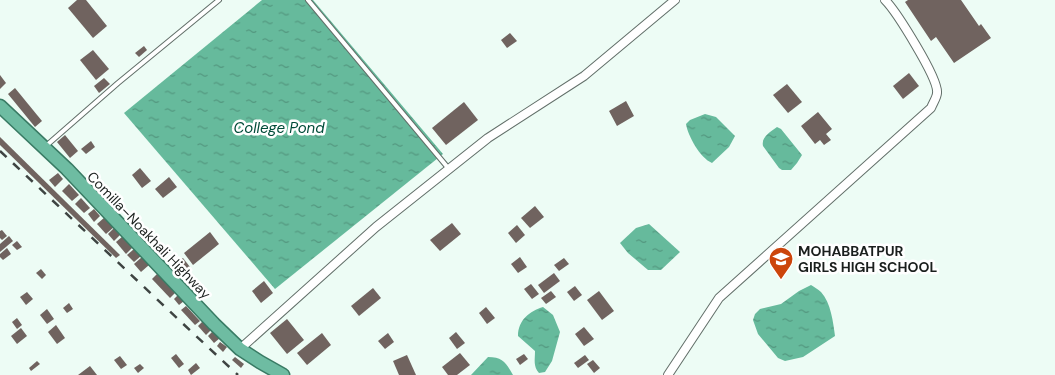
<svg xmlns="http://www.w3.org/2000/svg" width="1055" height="375" viewBox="0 0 1055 375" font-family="'DM Sans',sans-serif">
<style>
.water{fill:url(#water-ripples)}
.building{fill:#70635f}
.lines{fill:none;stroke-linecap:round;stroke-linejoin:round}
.service-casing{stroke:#626f69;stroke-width:6}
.minor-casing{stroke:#626f69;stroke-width:10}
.trunk-casing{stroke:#397b64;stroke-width:15}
.service{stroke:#fff;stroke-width:4}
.minor{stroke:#fff;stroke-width:8}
.trunk{stroke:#6ebca2;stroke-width:12}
.rail{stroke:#3e4442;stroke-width:2.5;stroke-dasharray:9 9;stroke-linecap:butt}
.labels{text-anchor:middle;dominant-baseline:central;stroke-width:5;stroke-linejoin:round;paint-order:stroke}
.street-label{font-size:14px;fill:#1a1f1d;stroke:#fff}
.poi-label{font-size:14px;font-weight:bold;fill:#1a1f1d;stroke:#fff;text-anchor:start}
.water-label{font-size:15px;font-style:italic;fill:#004c39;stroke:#fff}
</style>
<defs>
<pattern id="water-ripples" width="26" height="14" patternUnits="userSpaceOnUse" patternTransform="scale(1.25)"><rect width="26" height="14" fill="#66ba9c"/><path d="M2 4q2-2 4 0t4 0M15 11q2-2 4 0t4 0" fill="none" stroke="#53977f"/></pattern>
</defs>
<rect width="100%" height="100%" fill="#edfcf5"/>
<g class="water">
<polygon points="262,0 313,0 443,154 275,289 124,113"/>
<path d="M705 114 716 117 735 136 729 147 712 163C700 158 688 136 686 124L690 120Z"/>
<path d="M777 127 781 129 802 155 797 163 791 170H782L779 168 763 146C761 137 770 132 777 127Z"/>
<polygon points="649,224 680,252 661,270 648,270 628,253 620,243 636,228"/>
<path d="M811 285C814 287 818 289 821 292 831 303 833 322 835 336L803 357 785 361 778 358 758 334 753 320 755 314 760 309 781 304 799 291Z"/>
<path d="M543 307 553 315 560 332 552 361 545 372 539 373C533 366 535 360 535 351L518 336C518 320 530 311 543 307Z"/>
<path d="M488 357C503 357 506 363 513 375H471Z"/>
</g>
<g class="building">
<polygon points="77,0 86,0 107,26 93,38 68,8"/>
<polygon points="908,0 961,0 979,26 981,24 991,38 954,63 936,37 931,41 905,2"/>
<polygon points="510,33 517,41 507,48 501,40"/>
<polygon points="144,46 147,50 139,57 135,53"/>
<polygon points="93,50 109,69 96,80 80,60"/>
<polygon points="909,73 919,86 903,99 893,86"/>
<polygon points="0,75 6,83 0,89"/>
<polygon points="104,78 110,84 99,93 94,86"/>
<polygon points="787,84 802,102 788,113 773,95"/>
<polygon points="15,88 42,121 35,127 8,94"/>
<polygon points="626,101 634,116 617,126 609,111"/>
<polygon points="464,102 478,120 446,145 432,128"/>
<polygon points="818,112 832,129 826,134 831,140 824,145 820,140 815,144 801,126"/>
<polygon points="65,135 78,151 70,158 57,142"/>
<polygon points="0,137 120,255 116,258 0,145"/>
<polygon points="91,141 95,147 86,154 81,149"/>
<polygon points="140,168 151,181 142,188 132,175"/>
<polygon points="58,173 63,179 55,187 49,180"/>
<polygon points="169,177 177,187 163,198 155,189"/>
<polygon points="69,184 79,195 72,201 62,191"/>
<polygon points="81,198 90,208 84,213 75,204"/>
<polygon points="535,206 544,217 530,228 521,218"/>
<polygon points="94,209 100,216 94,222 88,214"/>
<polygon points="105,217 114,227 106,234 97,224"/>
<polygon points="452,223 461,234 440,251 430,240"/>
<polygon points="517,225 525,235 516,243 508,233"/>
<polygon points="114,228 120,235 114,241 108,234"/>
<polygon points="2,230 7,236 2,240 0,238 0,231"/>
<polygon points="210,232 219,244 193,265 184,253"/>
<polygon points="9,236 13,241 0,252 0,244"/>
<polygon points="123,236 133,247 126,254 116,242"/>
<polygon points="17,241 22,247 17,250 12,245"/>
<polygon points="7,248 11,254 3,260 0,257 0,254"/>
<polygon points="134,249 141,256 134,262 127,255"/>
<polygon points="142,257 149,265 141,272 134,264"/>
<polygon points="520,257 527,267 518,273 511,264"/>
<polygon points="183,258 190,267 184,272 177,263"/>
<polygon points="564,258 569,264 559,271 554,265"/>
<polygon points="41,269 46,275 42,279 36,273"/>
<polygon points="158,273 175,293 170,298 152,279"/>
<polygon points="554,273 560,281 544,293 538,285"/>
<polygon points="264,281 273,293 261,303 252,291"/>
<polygon points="531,284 539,294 532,299 524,289"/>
<polygon points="575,286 582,295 574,301 567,292"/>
<polygon points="373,288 381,298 359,316 351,306"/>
<polygon points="551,291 556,297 546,304 541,298"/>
<polygon points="599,291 614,311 602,320 587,300"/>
<polygon points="27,292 33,299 26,305 20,297"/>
<polygon points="178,295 184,301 179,305 174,299"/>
<polygon points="69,303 73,309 67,313 63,308"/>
<polygon points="186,306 200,321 195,325 181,310"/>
<polygon points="486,307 495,318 487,324 479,313"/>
<polygon points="47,309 54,319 47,324 40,315"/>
<polygon points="17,318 22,325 17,329 12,322"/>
<polygon points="287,319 304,340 287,354 270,333"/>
<polygon points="204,320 212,329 206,335 198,326"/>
<polygon points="56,325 65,338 57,344 48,332"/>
<polygon points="584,327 594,339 584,346 575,334"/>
<polygon points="21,328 27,336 17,344 11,336"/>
<polygon points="214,330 220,338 214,343 208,336"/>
<polygon points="456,332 465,343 457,349 449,338"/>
<polygon points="322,333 331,345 307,365 297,353"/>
<polygon points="388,333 394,342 385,349 378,341"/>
<polygon points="220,342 227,347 223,352 217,346"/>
<polygon points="460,353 470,365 457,375 448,375 442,367"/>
<polygon points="176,354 184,364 179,368 171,358"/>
<polygon points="524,354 528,359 520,365 516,359"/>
<polygon points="407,355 416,375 399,375 393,361"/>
<polygon points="585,355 589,360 578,368 574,363"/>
<polygon points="120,356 127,365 121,369 114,360"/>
<polygon points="235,357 244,364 241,368 232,360"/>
<polygon points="593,360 600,368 594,373 587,364"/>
<polygon points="37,361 40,364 31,371 29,368"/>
<polygon points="196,363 200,368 191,375 188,370"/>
<polygon points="140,364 144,368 138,373 134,368"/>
<polygon points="90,366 97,375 78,375"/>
</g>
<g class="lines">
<defs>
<g id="service">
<polyline points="308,0 449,169"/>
<polyline points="47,145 118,83 219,0"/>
</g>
<g id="minor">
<polyline points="240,349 376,227 488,138 584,76 675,0"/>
<path d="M668 375 719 298 931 108C933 103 937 97 937 93 939 79 896 11 885 0"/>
</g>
<polyline id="trunk" points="0,106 67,169 214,324 240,349 260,362 283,375"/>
</defs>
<use href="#service" class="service-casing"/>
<use href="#minor" class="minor-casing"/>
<use href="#trunk" class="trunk-casing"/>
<use href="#service" class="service"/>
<use href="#minor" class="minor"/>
<use href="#trunk" class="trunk"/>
<path class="rail" d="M0 151C79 225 158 301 238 375"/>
</g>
<defs>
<symbol id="school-pin" viewBox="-11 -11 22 30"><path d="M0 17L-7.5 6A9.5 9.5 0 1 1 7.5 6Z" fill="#cc450b" stroke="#fff"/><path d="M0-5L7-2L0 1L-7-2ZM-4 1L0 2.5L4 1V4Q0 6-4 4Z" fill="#fff"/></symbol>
</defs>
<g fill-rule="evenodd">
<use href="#school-pin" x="767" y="245" width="28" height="38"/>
</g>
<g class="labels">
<g class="street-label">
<text transform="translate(149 235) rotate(46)">Comilla–Noakhali Highway</text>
</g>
<g class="poi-label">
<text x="798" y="251">MOHABBATPUR<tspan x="798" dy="16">GIRLS HIGH SCHOOL</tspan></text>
</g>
<g class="water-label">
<text x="279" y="128">College Pond</text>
</g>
</g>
</svg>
